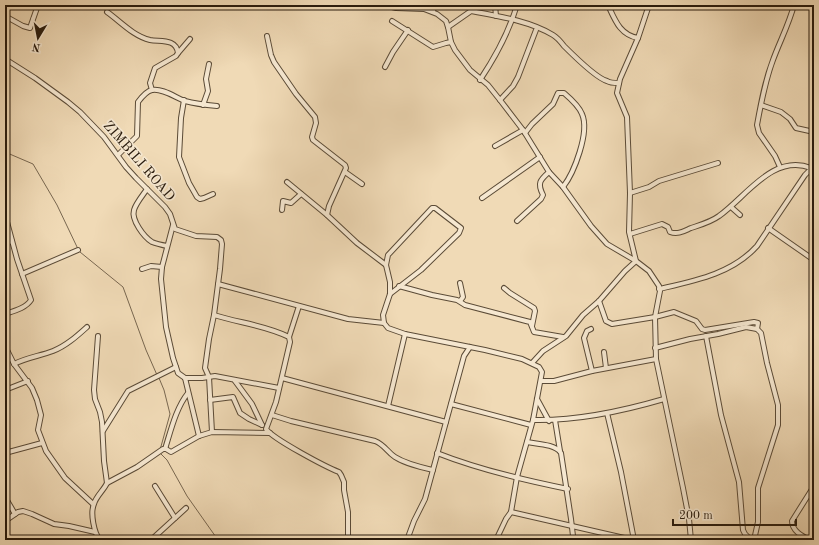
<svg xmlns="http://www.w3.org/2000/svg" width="819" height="545" viewBox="0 0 819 545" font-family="'Old Standard TT',serif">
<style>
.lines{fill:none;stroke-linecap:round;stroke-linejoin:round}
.stream{stroke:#786750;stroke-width:1}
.street-casing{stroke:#5b4b37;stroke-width:6}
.street{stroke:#f5e7d0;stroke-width:4}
.labels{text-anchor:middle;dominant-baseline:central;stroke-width:3.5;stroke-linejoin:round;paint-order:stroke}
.street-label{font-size:14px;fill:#291b0d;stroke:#f5e7d0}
</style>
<rect width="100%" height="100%" fill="#f0dab6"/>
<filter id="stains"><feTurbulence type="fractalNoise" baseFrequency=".005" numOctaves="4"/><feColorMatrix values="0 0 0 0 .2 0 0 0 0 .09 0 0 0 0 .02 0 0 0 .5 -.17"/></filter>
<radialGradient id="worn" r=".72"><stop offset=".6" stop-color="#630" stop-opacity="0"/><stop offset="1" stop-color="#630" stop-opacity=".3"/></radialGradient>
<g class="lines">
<g class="stream">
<polyline points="5,152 33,164 57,205 78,249"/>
<polyline points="80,252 123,287 146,350 157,375"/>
<polyline points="159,378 164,390 170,414 160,450"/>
<polyline points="160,453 167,460 187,496 218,540"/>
</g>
<defs>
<g id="street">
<polyline points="384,5 396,8 424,9 437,14 446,21 448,27 451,42 455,50 470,70 488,85 500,100 523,130 549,172 563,187 591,226 607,244 636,261 625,271 599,301 583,315 566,336 543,351 532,363"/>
<polyline points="495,5 496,16"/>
<path d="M608 5C615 20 620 35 638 38"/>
<polyline points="649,5 638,38 620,79 617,93 627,117 630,193 629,232 636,261 649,271 659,286 660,291 655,317 656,359 683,488 689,519 691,540"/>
<path d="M107 12C120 21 133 36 150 40 160 42 176 38 178 53L176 56 155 68 150 83 152 90"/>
<polyline points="433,12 434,5"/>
<polyline points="5,16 23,26 30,28 38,5"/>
<polyline points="392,21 433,47 446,43 451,42"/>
<path d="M448 27 471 11C498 16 530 21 553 35 558 38 561 42 564 46 573 55 596 78 607 81 610 83 615 83 619 83"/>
<polyline points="267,36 271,55 274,62 296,94 315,117 316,123 312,137 313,140 345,165 346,168 329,206 327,215"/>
<polyline points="178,53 190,39"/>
<path d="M5 59 35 78 68 102 80 112 104 137 126 167 136 178 165 207 170 214 175 229 196 236 217 237 221 240 222 244 220 269 214 315C239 323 265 325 289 337L290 342 276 402 266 429C273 439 326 467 339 472L341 475 344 482V490L348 512V540"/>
<polyline points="385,67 393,52 408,30"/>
<path d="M480 80C496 56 509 32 517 5"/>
<polyline points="184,100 181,118 179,157 189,183 197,197 200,199 204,198 213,194"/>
<polyline points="500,100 513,86 518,77 536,30"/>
<polyline points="203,105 208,91 206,79 209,64"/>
<polyline points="761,105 781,112 790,119 796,128 814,132"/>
<path d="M525 133 532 124 553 104 558 93H564C571 99 579 106 582 114 590 132 574 173 563 187"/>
<polyline points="495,146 523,130"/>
<path d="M118 155 137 136 138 102C141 98 147 91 152 90 163 88 176 98 185 101 196 104 206 105 217 106"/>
<path d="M780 167 775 156 759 133 757 125C761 103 765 81 773 60 780 41 789 24 794 5"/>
<polyline points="345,172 362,184"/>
<polyline points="287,182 327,215 357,243 386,265 390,282 390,294 383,315 384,323 388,328 405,334 485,350 522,359 539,367 542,372 533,420 517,477 511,512 506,519 496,540"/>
<path d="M147 189C143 195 136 203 134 210 131 220 144 237 152 242 157 244 162 245 167 246"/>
<polyline points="630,193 649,187 659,181 718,163"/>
<polyline points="482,198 540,157"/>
<polyline points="731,207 740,215"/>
<polyline points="282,210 283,201 291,203 301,194"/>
<path d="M5 219 7 222 17 259 31 300C26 308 14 311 5 314"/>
<path d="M517 221 541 199 543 195C537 183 540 180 549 172"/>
<polyline points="173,225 162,267 161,279 166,327 173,358 178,373 185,378 202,378 215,376 279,388"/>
<polyline points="768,228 814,260"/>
<path d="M630 234 662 224 668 227 670 232C678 235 684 231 691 228 700 225 711 222 719 216 746 197 773 153 811 168"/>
<polyline points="5,243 12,241"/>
<polyline points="386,265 388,255 432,208 435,208 461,228 459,233 421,270 390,294"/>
<polyline points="142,269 151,266 162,267"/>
<polyline points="22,274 78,250"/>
<polyline points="460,283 463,297 460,301"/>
<polyline points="218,284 348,319 384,323"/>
<polyline points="399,286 432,295 457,300 465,305 526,321 530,322 534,332 563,337"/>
<polyline points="504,288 510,293 534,308 535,311 532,326"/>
<path d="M659 289C694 281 732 274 757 246L805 175 814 166"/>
<polyline points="599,301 606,321 612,324 655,317 674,312 696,321 702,329 705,330 754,322 758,323 757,329"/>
<polyline points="591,329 587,331 584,338 592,371"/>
<path d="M98 336 94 390 95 399 100 412 102 422 104 461 107 483C104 490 96 496 94 504 90 513 94 533 100 540"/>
<polyline points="706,336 721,415 739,482 743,530 745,534 751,540"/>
<polyline points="289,337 299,306"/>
<polyline points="5,346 14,364 32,388 37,400 41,415 38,430 46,451 65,478 93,504"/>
<polyline points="655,348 690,339 718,334 746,327 757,329 761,333 767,363 778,405 778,425 758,488 758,522 754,540"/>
<polyline points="604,352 606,368"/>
<path d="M14 364C28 357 40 356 53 351 66 346 77 336 87 327"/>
<polyline points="185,378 199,436"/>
<polyline points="282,378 446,422"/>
<polyline points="235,381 252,404 262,425"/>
<polyline points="542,381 554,381 592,371 656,359"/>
<polyline points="5,390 28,381"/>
<polyline points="537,399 549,421"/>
<polyline points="210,400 233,397 240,413 249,419 262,425"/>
<polyline points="451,404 531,425"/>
<polyline points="388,406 405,334"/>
<polyline points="607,413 621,472 634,540"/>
<path d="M272 415 291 421 375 441C385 445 387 452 395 457 406 464 420 467 433 470"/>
<path d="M533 420C575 421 623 411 664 399"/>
<polyline points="555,420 560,451"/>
<polyline points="103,431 128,391 176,367"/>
<polyline points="212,432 209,377 205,368 209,339 214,315"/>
<path d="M527 442C537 444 555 444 561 453L571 519 573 536 572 540"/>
<path d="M165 449C171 430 176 408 188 393"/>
<polyline points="5,453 42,443"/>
<path d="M437 453C480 470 523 480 568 489"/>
<polyline points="107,483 137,467 163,449 166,449 171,452 199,436 212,432 270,433"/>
<polyline points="155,486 175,518"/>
<polyline points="5,497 15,514"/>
<polyline points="511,512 633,540"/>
<polyline points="5,521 18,512 23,511 32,514 54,524 69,526 95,532"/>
<polyline points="151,540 186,508"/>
<polyline points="407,540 414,521 425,499 464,356 470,347"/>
<path d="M810 540C802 536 792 531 792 521L814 486"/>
</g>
</defs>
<use href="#street" class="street-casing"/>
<use href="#street" class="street"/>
</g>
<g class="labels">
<g class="street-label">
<text transform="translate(139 161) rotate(49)">ZIMBILI ROAD</text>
</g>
</g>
<rect width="819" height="545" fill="none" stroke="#f0dab6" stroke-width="20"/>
<rect x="6" y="6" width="807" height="533" fill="none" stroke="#291b0d" stroke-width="2"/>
<rect x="10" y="10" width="799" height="525" fill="none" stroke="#291b0d"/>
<g transform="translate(38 38) rotate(190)" stroke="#f5e7d0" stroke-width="3" paint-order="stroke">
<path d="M0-3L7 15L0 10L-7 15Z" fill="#291b0d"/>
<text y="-6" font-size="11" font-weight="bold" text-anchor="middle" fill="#291b0d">N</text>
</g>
<path d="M673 519v6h123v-6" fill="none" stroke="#291b0d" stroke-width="2"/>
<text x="679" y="519" font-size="12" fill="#291b0d" stroke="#f5e7d0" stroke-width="3" paint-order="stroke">200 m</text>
<rect width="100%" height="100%" filter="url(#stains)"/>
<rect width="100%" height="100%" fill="url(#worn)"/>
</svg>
